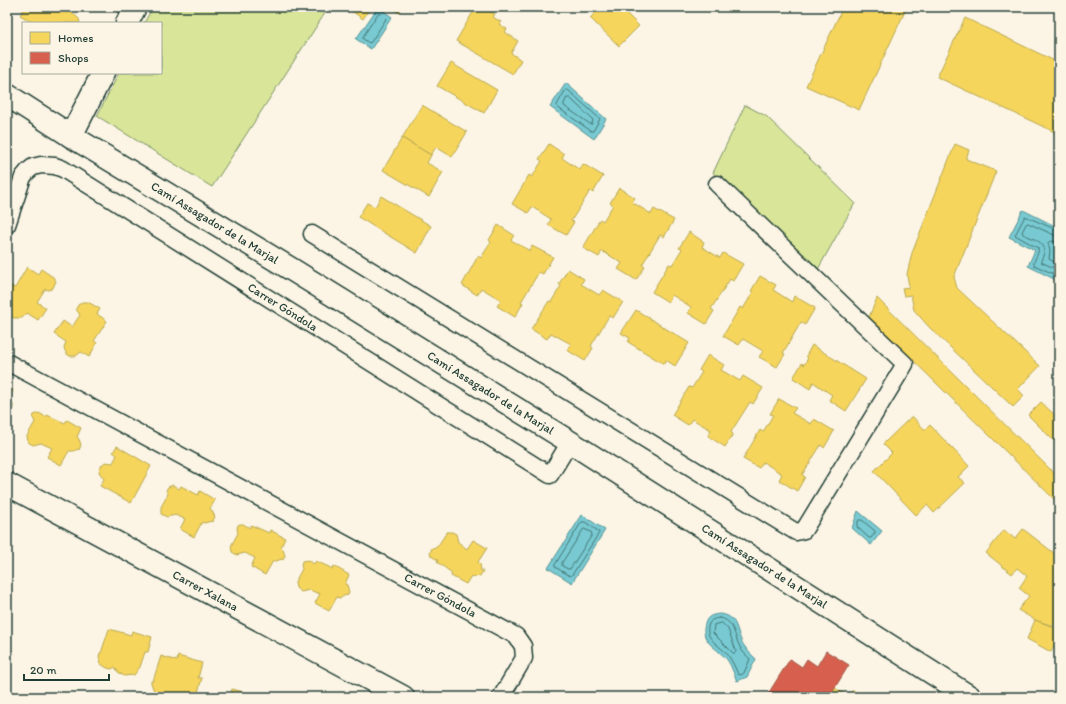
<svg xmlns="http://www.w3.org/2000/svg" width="1066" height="704" viewBox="0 0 1066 704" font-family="Itim,sans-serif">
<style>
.green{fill:#d9e699;stroke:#7c9266}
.water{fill:#78c9d2;stroke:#549193}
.homes{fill:#f6d55c;stroke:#b6a750}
.shops{fill:#d6604d;stroke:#9f5646}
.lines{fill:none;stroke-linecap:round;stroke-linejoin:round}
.shore{stroke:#437573;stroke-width:1}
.lane-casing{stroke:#1f3d34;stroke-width:19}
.street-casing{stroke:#1f3d34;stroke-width:25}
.lane{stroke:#fcf5e5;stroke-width:16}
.street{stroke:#fcf5e5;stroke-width:22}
.labels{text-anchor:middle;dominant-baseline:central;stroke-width:4;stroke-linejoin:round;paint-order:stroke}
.street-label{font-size:12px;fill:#1f3d34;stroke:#fcf5e5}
</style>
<rect width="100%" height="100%" fill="#fcf5e5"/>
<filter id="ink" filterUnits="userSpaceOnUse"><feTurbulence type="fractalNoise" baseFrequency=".025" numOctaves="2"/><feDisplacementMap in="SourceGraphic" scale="8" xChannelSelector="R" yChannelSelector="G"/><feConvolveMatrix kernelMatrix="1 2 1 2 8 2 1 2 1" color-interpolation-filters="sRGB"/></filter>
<g filter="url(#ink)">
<g class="green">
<polygon points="153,7 329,7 212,187 97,116 119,73 161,73 161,23 144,23"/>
<polygon points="745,105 766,116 855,203 817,271 713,173"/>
</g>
<g class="water">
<polygon points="378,7 392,17 371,49 356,39"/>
<polygon points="566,83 606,119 594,139 550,107"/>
<polygon points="1023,210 1059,228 1059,273 1056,280 1028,266 1035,250 1009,237"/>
<polygon points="858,511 882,531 871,545 852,528"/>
<polygon points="582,515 605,530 572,583 548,568"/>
<path d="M719 614C740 615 735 634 745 647 748 652 752 655 756 659L747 677 737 681C734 675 732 667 728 661 719 648 699 643 705 624 707 616 712 615 719 614Z"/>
</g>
<g class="homes">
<polygon points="25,7 74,7 71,13 75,15 79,19 80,23 33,23 20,15"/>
<polygon points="346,7 371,7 363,19"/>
<polygon points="390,7 403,7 399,13"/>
<polygon points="476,7 480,7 495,14 493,17 501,22 499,24 507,29 505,32 518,41 511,53 521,60 513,74 456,41"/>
<polygon points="601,7 620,7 639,26 619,46 590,18"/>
<polygon points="843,7 907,7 859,110 806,86"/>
<polygon points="965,18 1059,63 1059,134 937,77"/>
<polygon points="451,63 497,90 484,113 437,86"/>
<polygon points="422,105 467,132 452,157 436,147 431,155 402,138"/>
<polygon points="402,138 431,155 427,163 443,172 429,197 383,170"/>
<polygon points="549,144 564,154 562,158 580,170 583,164 603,176 593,193 590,191 571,221 574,222 566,235 548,225 551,219 532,207 528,213 512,204 529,175 532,177 542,161 539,159"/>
<polygon points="955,144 969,150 966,159 996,171 954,277 957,288 1040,366 1018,389 1024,396 1013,407 929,327 914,310 911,295 904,296 902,288 909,287 907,274 912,253"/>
<polygon points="619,188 635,198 632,202 651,214 654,209 674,220 664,237 660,235 642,265 645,266 636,280 618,269 622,263 602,251 599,257 583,248 600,219 603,221 613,205 610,203"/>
<polygon points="381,196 431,226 417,253 358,217 367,203 375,207"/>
<polygon points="498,225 514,235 511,240 530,251 532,246 553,257 543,274 539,272 521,302 523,303 515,317 497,306 501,300 481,288 477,295 462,285 478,256 481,258 491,242 489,240"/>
<polygon points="689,232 704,242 702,247 720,258 723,253 743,264 733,281 730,279 711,309 714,311 706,324 688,313 691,307 672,295 668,302 652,292 669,264 672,265 682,249 679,248"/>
<polygon points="27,267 38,274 41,269 53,277 56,281 53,288 49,290 45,289 37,302 46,308 38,320 27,313 22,318 13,318 10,313 11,304 7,302 7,292 11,286 15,288"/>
<polygon points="568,269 584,279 581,284 599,295 603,290 623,302 613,318 609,316 591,346 593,348 585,361 567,350 571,344 551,333 547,339 531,329 549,301 551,302 561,286 559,284"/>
<polygon points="760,276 776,285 773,290 792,302 794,296 815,308 805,325 801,322 783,353 785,354 777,367 759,357 763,351 743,339 739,345 723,336 740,307 743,309 753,292 751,291"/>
<polygon points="877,298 1059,478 1059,504 869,317"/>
<polygon points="82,302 88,302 100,309 97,314 107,321 94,341 97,343 89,357 81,352 76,356 70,356 68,355 65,351 64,347 66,342 54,334 63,321 72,327 80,315 76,309 78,305"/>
<polygon points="636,310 689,343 675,366 666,360 664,364 628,342 630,338 621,333"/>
<polygon points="812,345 866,379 846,411 829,400 832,395 813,382 810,389 793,378 802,363 804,365 808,358 806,356"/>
<polygon points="708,355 724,365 721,370 740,381 743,376 763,388 753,404 750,402 731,432 733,434 725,447 708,436 711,430 692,419 688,425 672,415 689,387 692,388 702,372 699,370"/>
<polygon points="7,387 13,390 9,399 13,405 13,408 10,413 7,415"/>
<polygon points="779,399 796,408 792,413 811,424 814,419 834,431 824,448 821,445 802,475 805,477 797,491 779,480 782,474 763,462 759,468 743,459 760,430 763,432 773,415 770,414"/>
<polygon points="1041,402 1059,419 1059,446 1028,415"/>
<polygon points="39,413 46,417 47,415 65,423 67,420 81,428 77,437 79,439 81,445 79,450 78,449 74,451 69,451 61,465 47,457 52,448 41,443 33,445 28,442 27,436 35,422 33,418 34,415"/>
<polygon points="912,416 925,430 930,425 969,466 958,477 965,483 934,513 927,505 916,515 874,471 892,453 883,444"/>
<polygon points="117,446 151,466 131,503 100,486 104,479 99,472 100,467 105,462 113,463 117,455 113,452"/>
<polygon points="173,485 179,489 181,486 198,495 200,491 215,500 210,509 212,511 215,517 212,522 211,521 205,523 202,522 194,537 180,529 185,519 175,515 167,517 161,514 161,507 168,494 166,490 168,487"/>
<polygon points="240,524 243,524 250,528 251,525 269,533 270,530 285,538 281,547 283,549 285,556 283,560 282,559 276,561 273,561 265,575 251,567 255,558 245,553 237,555 232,552 231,546 238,533 237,529 238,525"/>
<polygon points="1023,529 1059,557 1059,619 1053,626 1035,620 1018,610 1029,596 1019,588 1027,576 1017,568 1012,574 986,553 1004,530 1015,539"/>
<polygon points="447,532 452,532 456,534 458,542 467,549 473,540 487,548 478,562 480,564 481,571 483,571 480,576 473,577 471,576 466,584 451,576 452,573 437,562 438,560 431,556 430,553 432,548 437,547"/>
<polygon points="308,560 314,564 316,561 333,569 334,566 349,575 345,584 347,585 349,592 347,596 346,595 340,598 337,597 329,611 315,603 320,594 309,590 301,592 296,588 295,582 302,569 301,565 302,561"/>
<polygon points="1035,620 1059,629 1059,636 1051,652 1027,639"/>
<polygon points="109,629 131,635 132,631 152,637 148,652 145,652 140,667 134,675 124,676 118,672 115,667 112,669 107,668 101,664 99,656 100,653 101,653"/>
<polygon points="161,656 177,661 178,656 202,663 198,678 202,678 197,696 190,694 189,697 172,697 154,691 151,683 151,681 153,681"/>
<polygon points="835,688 849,697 853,690 863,697 829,697"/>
<polygon points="232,689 262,697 230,697"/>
</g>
<polygon class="shops" points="826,651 849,665 829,697 766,697 790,659 802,667 807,659 817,666"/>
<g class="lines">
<g class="shore">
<polygon points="378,14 381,14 386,19 371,42 369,43 363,39 363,37"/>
<polygon points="568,90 600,119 593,131 591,131 557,107 557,105 565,91"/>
<polygon points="567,98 570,98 593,120 592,124 590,124 564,106 564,104"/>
<path d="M1059 231 1025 216 1015 235 1038 248C1040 254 1033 259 1034 265L1054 274 1059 273"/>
<path d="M1059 236 1054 235 1028 223 1026 224 1022 232 1023 234C1031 238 1047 242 1044 253 1043 257 1041 259 1041 262L1054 268H1059"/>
<polyline points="1059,242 1050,241 1048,243 1050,251 1049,259 1054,262 1059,262"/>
<polygon points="859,520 862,520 875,531 875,533 871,538 869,538 857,527"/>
<polygon points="582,522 585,522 598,531 599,533 572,575 570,576 555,567 555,565"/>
<polygon points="584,529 591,532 592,535 570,569 568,569 562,566 562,563"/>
<path d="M719 618C734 619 734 636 740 647 742 652 747 656 750 659L744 673 741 675 738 674C735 667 732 661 728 655 720 645 703 639 709 624 711 619 714 619 719 618Z"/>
<polygon points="722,623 728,629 736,651 735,653 733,653 713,633 714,625"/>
</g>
<defs>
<g id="lane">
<path id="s1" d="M7 225 23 177 28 171 33 167 41 165 55 166 63 169 550 475 570 442"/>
<polyline points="312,234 796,532 804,530 905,364 717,184"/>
<path id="s2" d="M7 362 516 636 523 646 524 658 501 697"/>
</g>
<g id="street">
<polyline points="127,23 135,7"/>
<path id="s3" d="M7 95 71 136 291 269 570 442 970 697"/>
<polyline points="71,136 103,73"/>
<path id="s4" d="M7 484 403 697"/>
</g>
</defs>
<use href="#lane" class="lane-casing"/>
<use href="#street" class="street-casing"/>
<use href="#lane" class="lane"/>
<use href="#street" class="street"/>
</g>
</g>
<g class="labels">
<g class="street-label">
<text stroke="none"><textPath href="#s3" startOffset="244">Camí Assagador de la Marjal</textPath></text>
<text stroke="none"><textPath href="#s1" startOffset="355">Carrer Góndola</textPath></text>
<text stroke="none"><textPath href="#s3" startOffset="568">Camí Assagador de la Marjal</textPath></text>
<text stroke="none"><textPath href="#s3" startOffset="892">Camí Assagador de la Marjal</textPath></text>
<text stroke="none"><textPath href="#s4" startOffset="225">Carrer Xalana</textPath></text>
<text stroke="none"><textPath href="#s2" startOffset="492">Carrer Góndola</textPath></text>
</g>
</g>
<rect width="1066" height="704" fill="none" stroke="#fcf5e5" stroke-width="24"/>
<rect x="12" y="12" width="1042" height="680" fill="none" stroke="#1f3d34" stroke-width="1.5" filter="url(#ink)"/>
<rect x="22" y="22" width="140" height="52" fill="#fcf5e5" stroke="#a4ab9e"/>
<rect x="30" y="32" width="20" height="12" fill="#f6d55c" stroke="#a4ab9e"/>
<text x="58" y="42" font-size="12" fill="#1f3d34">Homes</text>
<rect x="30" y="52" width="20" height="12" fill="#d6604d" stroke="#a4ab9e"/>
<text x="58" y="62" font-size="12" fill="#1f3d34">Shops</text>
<path d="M24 674v6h85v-6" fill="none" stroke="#1f3d34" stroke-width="2"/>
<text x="30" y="674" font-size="12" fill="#1f3d34" stroke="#fcf5e5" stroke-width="3" paint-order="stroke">20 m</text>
</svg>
